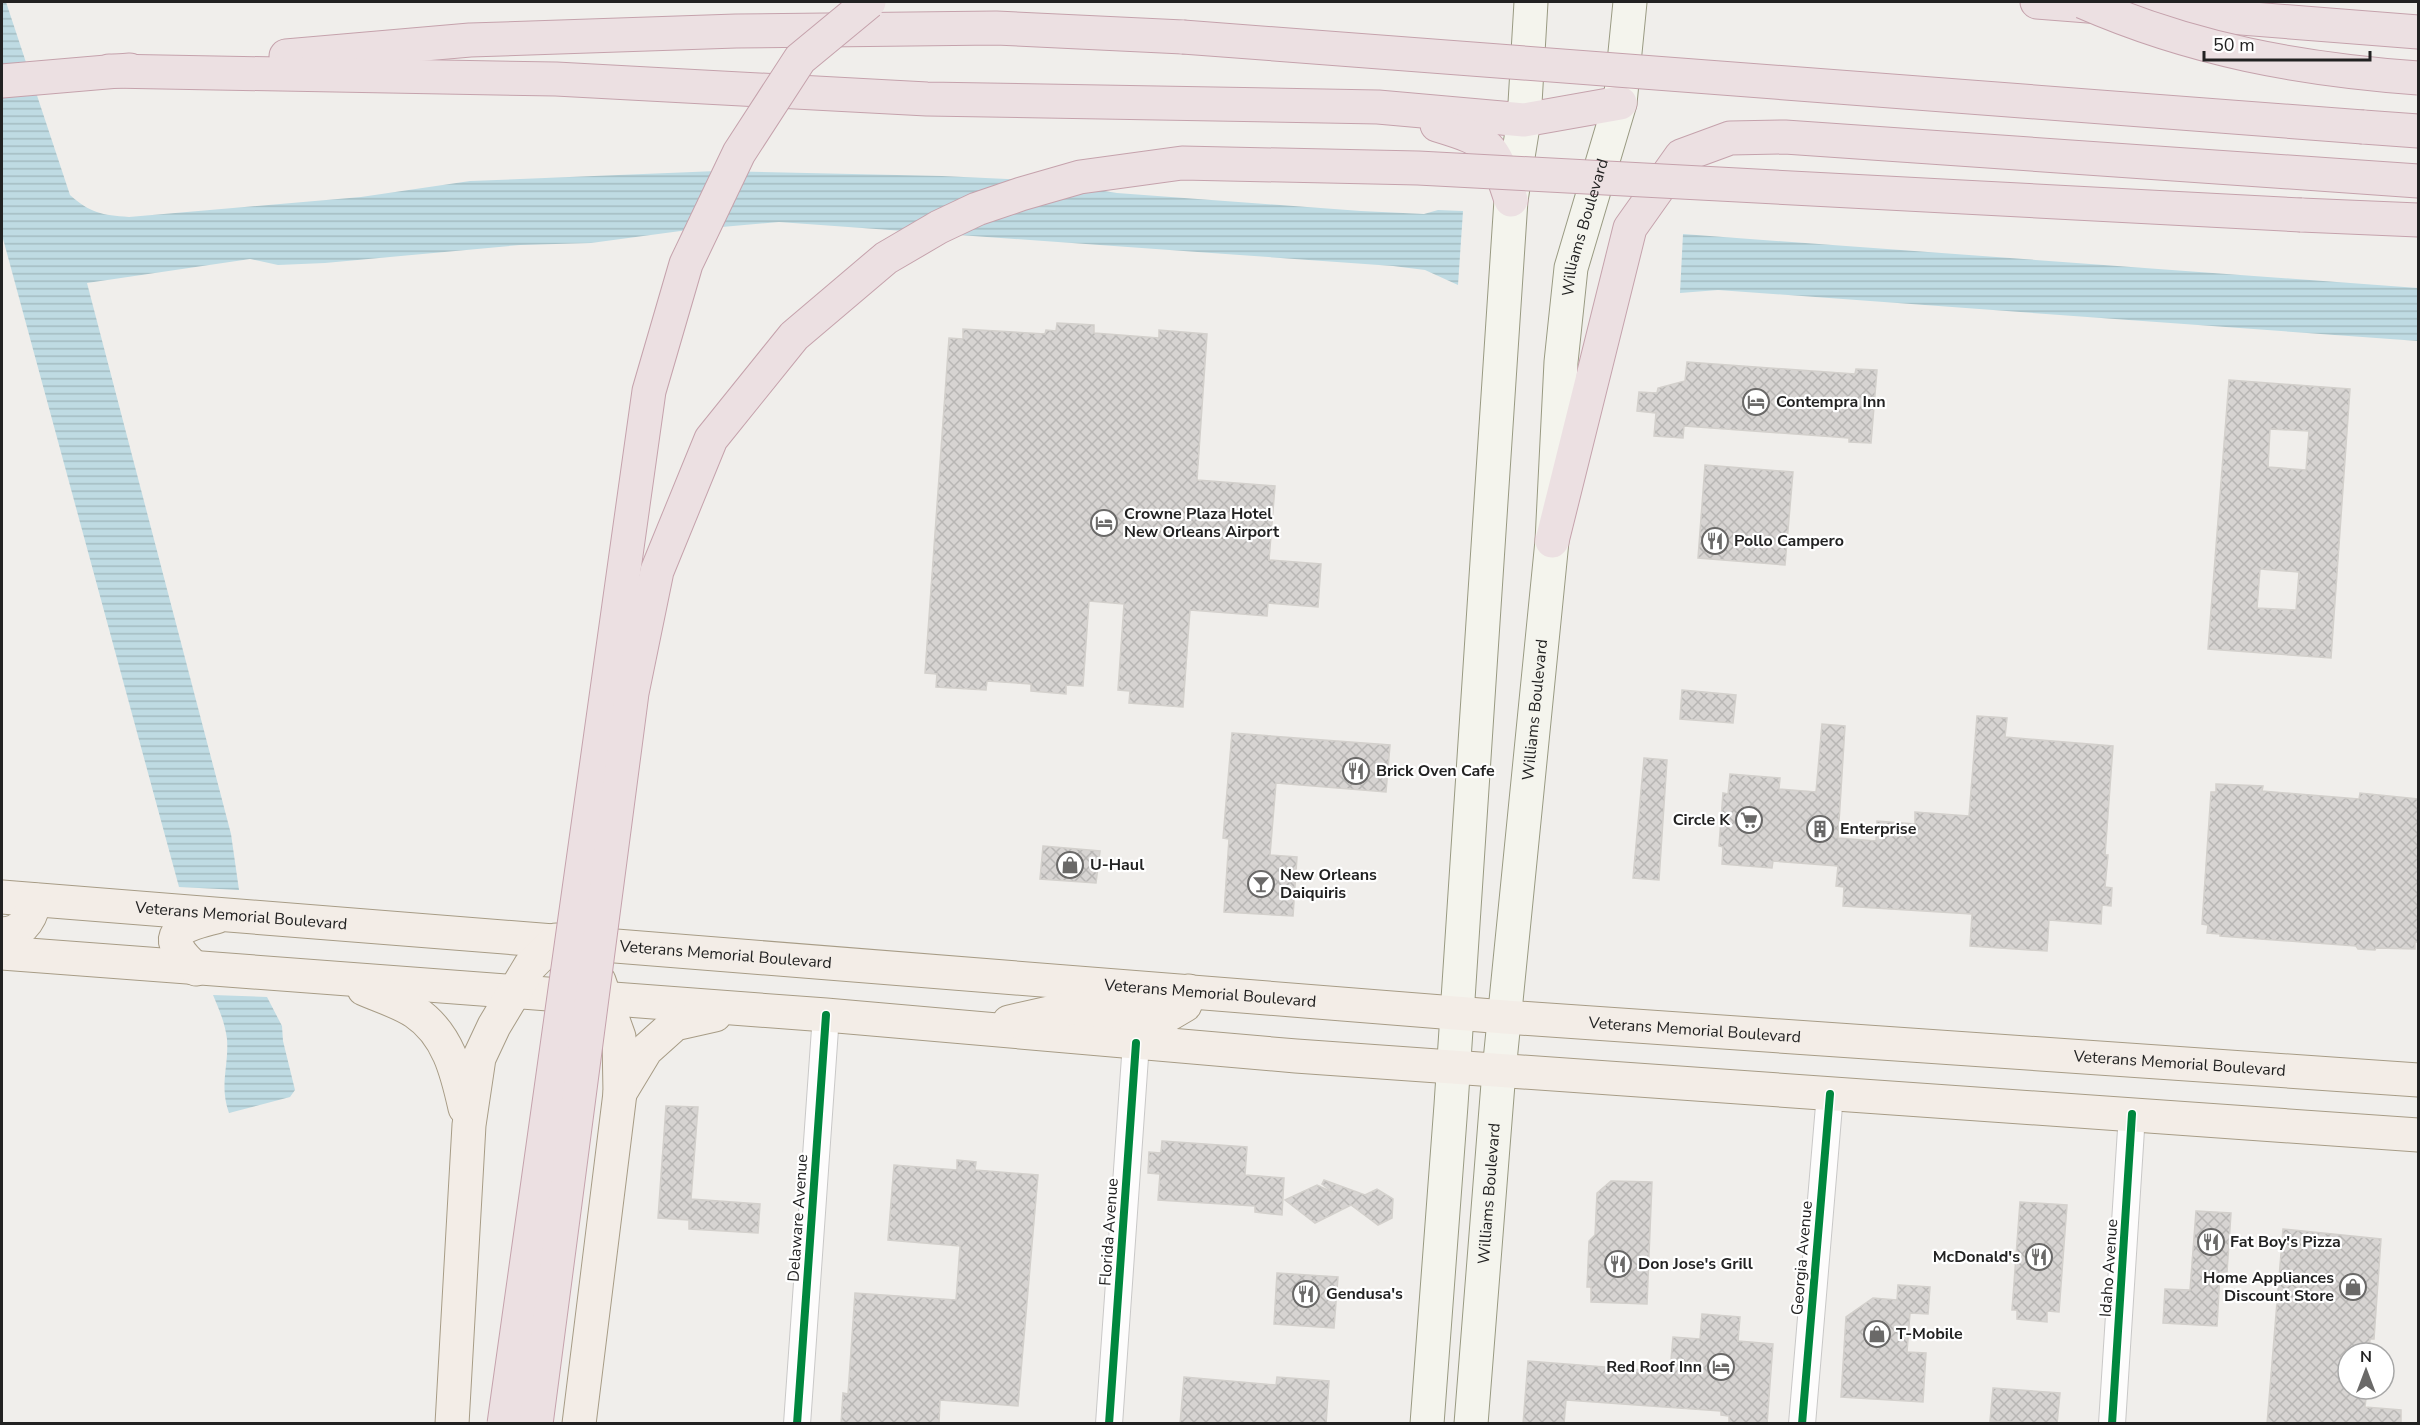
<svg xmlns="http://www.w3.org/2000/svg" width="2420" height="1425" viewBox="0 0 2420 1425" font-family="'Nunito Sans',sans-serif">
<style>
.water{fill:url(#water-rules)}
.building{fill:url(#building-cross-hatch);stroke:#d3d0cc;stroke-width:1.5;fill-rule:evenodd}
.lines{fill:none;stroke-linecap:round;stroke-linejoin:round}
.street-casing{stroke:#c9c8c7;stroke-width:28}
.secondary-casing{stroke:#999a82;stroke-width:35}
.primary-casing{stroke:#a79c86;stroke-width:35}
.highway-casing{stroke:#c5a2ac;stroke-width:35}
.street{stroke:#fdfcfc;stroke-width:26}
.secondary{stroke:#f4f4ed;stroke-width:33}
.primary{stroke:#f3ede7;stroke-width:33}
.highway{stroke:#ece0e2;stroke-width:33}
.highway-bridge-casing{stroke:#c5a2ac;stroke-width:35;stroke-linecap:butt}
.highway-bridge{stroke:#ece0e2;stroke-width:33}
.cycleway-casing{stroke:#fff;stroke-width:11}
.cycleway{stroke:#00873e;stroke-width:8}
.labels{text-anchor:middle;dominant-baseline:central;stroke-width:4.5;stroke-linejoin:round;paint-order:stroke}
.street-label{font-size:16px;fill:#222;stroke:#fff}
.poi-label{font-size:16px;font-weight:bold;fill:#222;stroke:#fff;text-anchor:start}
</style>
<defs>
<pattern id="water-rules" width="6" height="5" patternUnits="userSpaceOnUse" patternTransform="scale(1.5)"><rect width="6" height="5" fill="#bfdbe3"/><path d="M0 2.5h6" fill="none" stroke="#a4bcc2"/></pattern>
<pattern id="building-cross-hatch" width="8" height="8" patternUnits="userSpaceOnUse" patternTransform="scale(1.5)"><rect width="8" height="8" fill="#d7d4d2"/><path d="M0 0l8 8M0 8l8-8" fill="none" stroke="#b8b6b4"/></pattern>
</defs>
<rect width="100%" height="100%" fill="#f0eeeb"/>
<g class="water">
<path d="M2 2H6L70 195C90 213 102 215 129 217L361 197 470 181 717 171 942 176 1031 180 1117 193 1361 211 1424 214 1438 210 1463 211 1458 285 1425 270 1393 266 779 222 688 230 591 243 520 245 325 263 278 265 250 259 87 283 231 834 239 890 179 887 2 235Z"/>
<polygon points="1683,234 2418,288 2418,341 1718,290 1680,293"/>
<path d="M213 995 267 997 282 1026 283 1041 295 1090 290 1097 229 1113C219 1084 229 1067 227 1039 225 1023 219 1009 213 995Z"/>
</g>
<g class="building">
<polygon points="1057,323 1094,325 1094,333 1159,338 1159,330 1207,334 1197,480 1275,486 1269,560 1321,564 1318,607 1268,603 1267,616 1190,610 1183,707 1129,703 1130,691 1118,690 1124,604 1089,601 1083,686 1066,685 1066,694 1031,691 1031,684 987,681 986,690 936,687 937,674 925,673 949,338 963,339 963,329 1045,334 1046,330 1056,331"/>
<polygon points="1687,362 1855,374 1856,369 1877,370 1871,443 1849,442 1849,438 1684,426 1683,438 1654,436 1656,413 1637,411 1639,392 1657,393 1658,388 1685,381"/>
<path d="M2229 380 2350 389 2331 658 2208 649ZM2270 429 2309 431 2306 470 2268 467ZM2260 569 2299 572 2296 610 2257 608Z"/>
<polygon points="1705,465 1793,472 1785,565 1698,558"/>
<polygon points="1682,690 1736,695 1733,723 1680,719"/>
<polygon points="1977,716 2007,718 2005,737 2113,746 2105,855 2108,855 2105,887 2112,888 2111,906 2102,905 2101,924 2049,920 2047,951 1970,946 1972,914 1843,906 1844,887 1836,886 1838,866 1773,861 1772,868 1722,864 1723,847 1719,846 1723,793 1728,794 1730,774 1780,778 1779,789 1816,792 1822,724 1845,726 1838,838 1876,841 1877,821 1915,824 1915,812 1969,816"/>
<polygon points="1232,733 1390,745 1386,792 1276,783 1270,855 1297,857 1293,916 1224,912 1229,839 1223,838"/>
<polygon points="1644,758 1667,760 1659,880 1633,878"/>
<polygon points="2216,784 2263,786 2262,791 2359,799 2360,793 2418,799 2418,942 2415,942 2415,949 2376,948 2375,950 2358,949 2356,946 2220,936 2220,934 2207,933 2208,925 2202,924 2211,792 2216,792"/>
<polygon points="1043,846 1100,851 1096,883 1040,879"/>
<polygon points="666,1106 698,1107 691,1199 760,1204 758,1233 689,1229 689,1220 658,1218"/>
<polygon points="1162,1141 1247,1147 1245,1175 1284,1178 1282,1215 1255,1212 1255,1206 1158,1200 1160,1174 1148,1173 1149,1152 1161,1153"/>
<polygon points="957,1160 976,1162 975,1170 1038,1175 1018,1406 940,1400 939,1424 841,1424 843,1393 848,1394 855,1293 956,1300 960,1246 888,1240 894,1165 957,1170"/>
<polygon points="1324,1180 1365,1195 1377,1189 1393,1199 1392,1218 1378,1225 1351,1205 1315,1223 1285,1200 1317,1185 1334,1193 1322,1184"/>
<polygon points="1611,1181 1652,1182 1647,1304 1591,1302 1591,1287 1587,1287 1589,1241 1595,1235 1597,1193"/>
<polygon points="2020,1202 2067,1205 2059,1312 2047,1311 2047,1322 2017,1319 2017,1310 2012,1310"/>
<polygon points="2196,1211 2231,1213 2227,1272 2220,1272 2217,1326 2163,1323 2165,1289 2190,1290"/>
<polygon points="2283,1229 2381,1239 2374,1339 2370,1339 2369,1353 2348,1353 2348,1389 2367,1389 2365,1407 2401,1410 2401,1424 2267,1424"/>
<polygon points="1277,1273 1338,1277 1334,1328 1274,1324"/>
<polygon points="1898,1285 1930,1287 1928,1314 1910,1313 1907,1352 1926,1353 1923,1402 1841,1397 1846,1317 1873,1298 1897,1300"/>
<polygon points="1702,1314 1740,1317 1738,1341 1773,1344 1767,1424 1729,1424 1729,1416 1721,1415 1721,1411 1566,1400 1564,1424 1523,1424 1528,1361 1670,1372 1673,1337 1700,1339"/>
<polygon points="1184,1377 1276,1385 1277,1377 1329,1381 1326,1424 1180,1424"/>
<polygon points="1993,1388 2060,1393 2057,1424 1990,1421"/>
</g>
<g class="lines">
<defs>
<g id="street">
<polyline points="797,1424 826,1015"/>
<polyline points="1109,1424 1136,1043"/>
<polyline points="1802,1424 1830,1094"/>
<polyline points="2112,1424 2132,1114"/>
</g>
<g id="secondary">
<polyline points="1427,1424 1451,1105 1511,200 1524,120 1531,2"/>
<path id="s1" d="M1471 1424 1499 1071 1552 541 1561 362 1571 268 1620 103 1630 2"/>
</g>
<g id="primary">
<path id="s2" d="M2 897 1505 1017 2418 1080"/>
<path d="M2 934C23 933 31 919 35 900"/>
<polyline points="2,953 826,1015 1296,1056 2418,1135"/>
<path d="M196 969C157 935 179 926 216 917"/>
<path d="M364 989C380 996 400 1002 415 1012 448 1034 457 1072 465 1108"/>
<polyline points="1009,1022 1071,1008 1168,1015 1185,1005 1189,991"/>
<polyline points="620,1093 646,1050 675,1024 715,1015"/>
<polyline points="452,1424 469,1125 479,1058 494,1026 530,966 556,940"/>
<polyline points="579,1424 620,1093 619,1037 599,981"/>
</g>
<g id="highway">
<polyline points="2037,2 2418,32"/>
<polyline points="286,56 470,40 736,31 996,28 1183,37"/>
<polyline points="109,71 556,79 927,99 1378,107 1524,120 1620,103"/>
<polyline points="2,81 130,70"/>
<path d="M1437 125C1493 142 1493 145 1511 200"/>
<polyline points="2363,127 2418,131"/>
<polyline points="2301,215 2418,220"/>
<polyline points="1552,541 1630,228 1681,156 1730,138 1785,137 2418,181"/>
</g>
</defs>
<use href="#street" class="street-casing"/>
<use href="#secondary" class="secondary-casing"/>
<use href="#primary" class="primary-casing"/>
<use href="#highway" class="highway-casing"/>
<use href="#street" class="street"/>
<use href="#secondary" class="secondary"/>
<use href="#primary" class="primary"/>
<use href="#highway" class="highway"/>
<defs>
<g id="highway-bridge">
<path d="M2083 2C2193 50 2299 69 2418 78"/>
<polyline points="1183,37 2363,127"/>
<polyline points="504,1424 649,391 686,264 739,153 800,59 869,2"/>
<polyline points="536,1424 632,693 657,571 711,439 794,336 886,258 939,227 977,209 1021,194 1080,177 1182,163 1418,168 2301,215"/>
</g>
</defs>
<use href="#highway-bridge" class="highway-bridge-casing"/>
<use href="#highway-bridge" class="highway-bridge"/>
<defs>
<g id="cycleway">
<polyline points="797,1424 826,1015"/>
<polyline points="1109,1424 1136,1043"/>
<polyline points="1802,1424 1830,1094"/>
<polyline points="2112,1424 2132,1114"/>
</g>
</defs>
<use href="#cycleway" class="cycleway-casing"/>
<use href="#cycleway" class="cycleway"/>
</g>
<defs>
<symbol id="hotel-ring" viewBox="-11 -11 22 22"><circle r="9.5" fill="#fff" stroke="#6a6968" stroke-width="1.5"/><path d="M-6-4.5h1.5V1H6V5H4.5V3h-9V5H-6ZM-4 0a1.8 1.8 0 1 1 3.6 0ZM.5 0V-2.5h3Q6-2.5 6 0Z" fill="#6a6968"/></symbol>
<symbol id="restaurant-ring" viewBox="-11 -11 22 22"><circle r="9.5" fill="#fff" stroke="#6a6968" stroke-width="1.5"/><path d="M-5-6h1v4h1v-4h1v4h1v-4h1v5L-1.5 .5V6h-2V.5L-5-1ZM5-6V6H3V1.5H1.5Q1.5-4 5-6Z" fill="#6a6968"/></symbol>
<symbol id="supermarket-ring" viewBox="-11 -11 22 22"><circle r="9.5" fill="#fff" stroke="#6a6968" stroke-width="1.5"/><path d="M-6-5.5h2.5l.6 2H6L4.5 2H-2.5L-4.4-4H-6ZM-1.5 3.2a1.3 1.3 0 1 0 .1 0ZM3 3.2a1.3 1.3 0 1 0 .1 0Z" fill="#6a6968"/></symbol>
<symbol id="building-ring" viewBox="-11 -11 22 22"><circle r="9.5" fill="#fff" stroke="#6a6968" stroke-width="1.5"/><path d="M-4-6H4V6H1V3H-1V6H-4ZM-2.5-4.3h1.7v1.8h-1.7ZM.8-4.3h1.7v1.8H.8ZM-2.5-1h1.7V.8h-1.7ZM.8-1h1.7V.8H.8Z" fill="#6a6968"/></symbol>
<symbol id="shop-ring" viewBox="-11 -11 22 22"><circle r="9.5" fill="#fff" stroke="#6a6968" stroke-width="1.5"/><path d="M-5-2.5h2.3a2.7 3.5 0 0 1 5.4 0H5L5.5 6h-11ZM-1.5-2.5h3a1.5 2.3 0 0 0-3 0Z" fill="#6a6968"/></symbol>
<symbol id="bar-ring" viewBox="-11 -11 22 22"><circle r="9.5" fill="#fff" stroke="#6a6968" stroke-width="1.5"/><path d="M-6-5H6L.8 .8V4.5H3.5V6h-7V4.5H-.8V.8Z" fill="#6a6968"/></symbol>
</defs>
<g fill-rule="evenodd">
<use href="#hotel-ring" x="1741" y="387" width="30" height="30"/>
<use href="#hotel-ring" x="1089" y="508" width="30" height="30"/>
<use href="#restaurant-ring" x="1700" y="526" width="30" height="30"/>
<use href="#restaurant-ring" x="1341" y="756" width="30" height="30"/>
<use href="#supermarket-ring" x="1734" y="805" width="30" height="30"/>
<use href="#building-ring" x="1805" y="814" width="30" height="30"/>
<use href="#shop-ring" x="1055" y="850" width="30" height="30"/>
<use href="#bar-ring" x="1246" y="869" width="30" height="30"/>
<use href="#restaurant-ring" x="2196" y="1227" width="30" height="30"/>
<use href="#restaurant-ring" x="2024" y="1242" width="30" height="30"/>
<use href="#restaurant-ring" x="1603" y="1249" width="30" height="30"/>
<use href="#shop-ring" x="2338" y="1272" width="30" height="30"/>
<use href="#restaurant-ring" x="1291" y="1279" width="30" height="30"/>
<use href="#shop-ring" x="1862" y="1319" width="30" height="30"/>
<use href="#hotel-ring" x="1706" y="1352" width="30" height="30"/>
</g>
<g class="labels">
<g class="street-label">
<text stroke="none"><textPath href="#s1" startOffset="1203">Williams Boulevard</textPath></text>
<text stroke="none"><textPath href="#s1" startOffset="717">Williams Boulevard</textPath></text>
<text stroke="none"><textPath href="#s2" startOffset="240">Veterans Memorial Boulevard</textPath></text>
<text stroke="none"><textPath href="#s2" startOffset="726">Veterans Memorial Boulevard</textPath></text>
<text stroke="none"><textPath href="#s2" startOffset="1212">Veterans Memorial Boulevard</textPath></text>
<text stroke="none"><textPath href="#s2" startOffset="1698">Veterans Memorial Boulevard</textPath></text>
<text stroke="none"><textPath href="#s2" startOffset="2184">Veterans Memorial Boulevard</textPath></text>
<text stroke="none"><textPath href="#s1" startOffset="231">Williams Boulevard</textPath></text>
<text transform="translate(798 1218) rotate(-86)">Delaware Avenue</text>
<text transform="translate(1109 1232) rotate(-86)">Florida Avenue</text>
<text transform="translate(1802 1258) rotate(-85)">Georgia Avenue</text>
<text transform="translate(2109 1268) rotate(-86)">Idaho Avenue</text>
</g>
<g class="poi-label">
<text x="1776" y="402">Contempra Inn</text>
<text x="1124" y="514">Crowne Plaza Hotel<tspan x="1124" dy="18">New Orleans Airport</tspan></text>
<text x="1734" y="541">Pollo Campero</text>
<text x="1376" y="771">Brick Oven Cafe</text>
<text x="1730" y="820" text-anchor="end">Circle K</text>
<text x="1840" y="829">Enterprise</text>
<text x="1090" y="865">U-Haul</text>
<text x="1280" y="875">New Orleans<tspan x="1280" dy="18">Daiquiris</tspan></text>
<text x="2230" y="1242">Fat Boy's Pizza</text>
<text x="2020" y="1257" text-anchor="end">McDonald's</text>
<text x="1638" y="1264">Don Jose's Grill</text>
<text x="2334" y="1278" text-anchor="end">Home Appliances<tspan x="2334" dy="18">Discount Store</tspan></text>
<text x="1326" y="1294">Gendusa's</text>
<text x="1896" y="1334">T-Mobile</text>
<text x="1702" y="1367" text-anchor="end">Red Roof Inn</text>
</g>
</g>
<rect width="2420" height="1425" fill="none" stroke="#222222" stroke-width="6"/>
<g transform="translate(2366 1371)"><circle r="28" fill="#ffffff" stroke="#a7a7a7" stroke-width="1.5"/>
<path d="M0-4.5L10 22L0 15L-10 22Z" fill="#6a6968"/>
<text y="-9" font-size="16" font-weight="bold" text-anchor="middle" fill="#222222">N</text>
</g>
<path d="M2204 51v9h166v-9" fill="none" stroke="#222222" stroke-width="3"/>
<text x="2213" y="51" font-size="18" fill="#222222" stroke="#ffffff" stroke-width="4.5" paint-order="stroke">50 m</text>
</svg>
